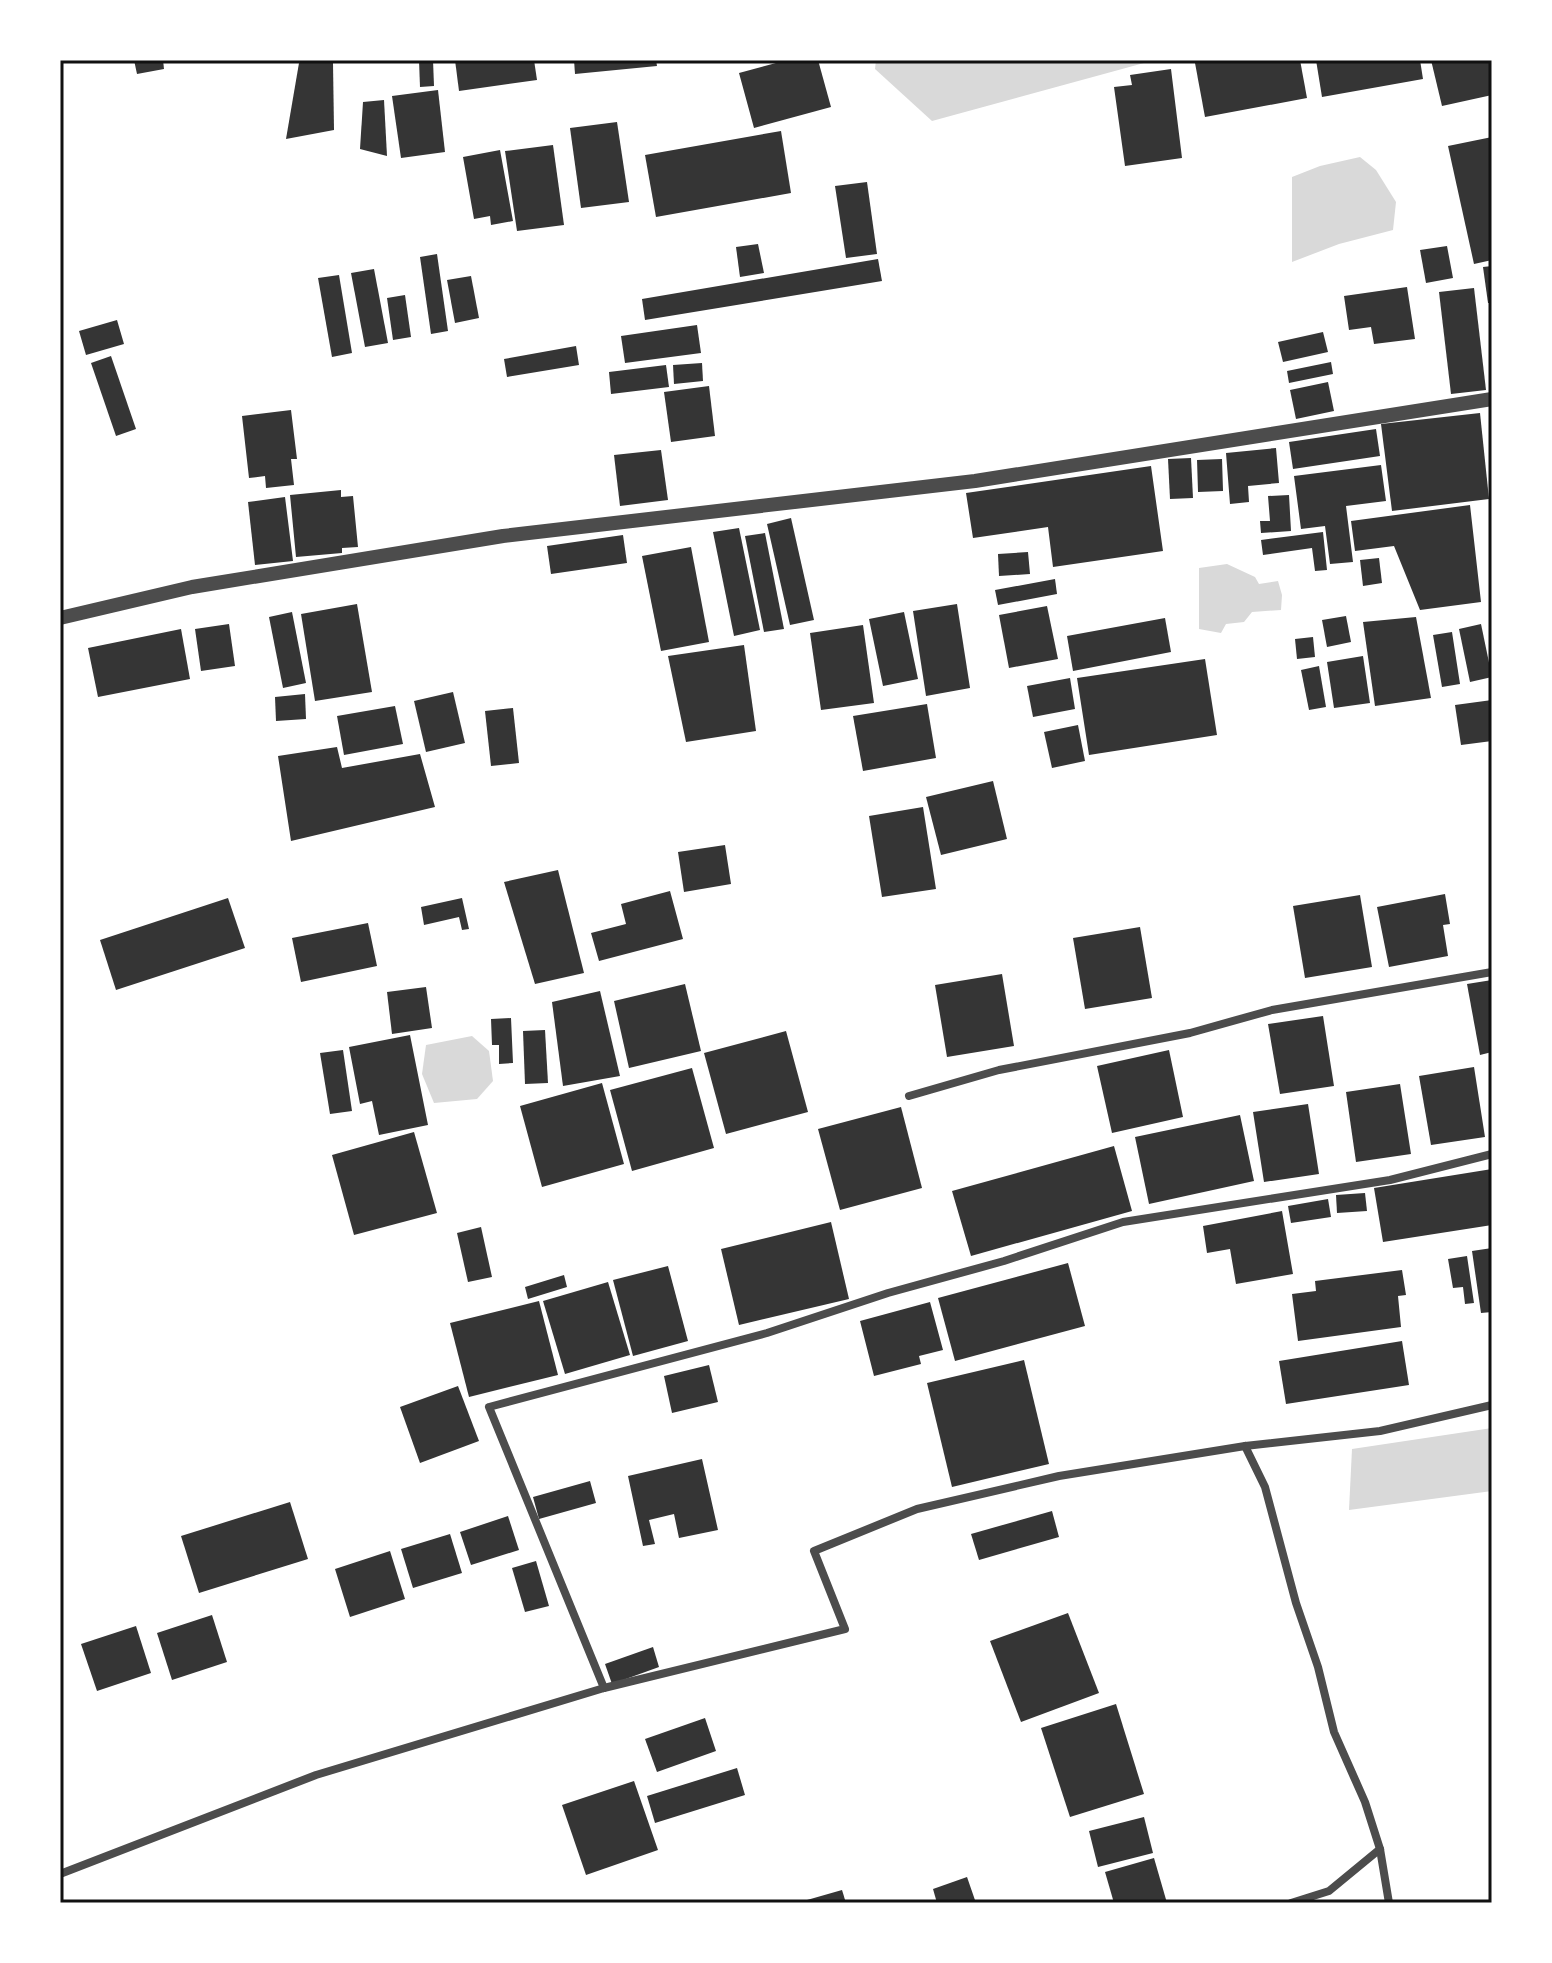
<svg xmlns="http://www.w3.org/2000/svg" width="1552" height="1963" viewBox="0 0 1552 1963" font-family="'Titillium Web',sans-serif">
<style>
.water{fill:#d9d9d9}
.building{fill:#353535}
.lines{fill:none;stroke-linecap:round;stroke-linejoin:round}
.minor{stroke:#4c4c4c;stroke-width:8}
.tertiary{stroke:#4c4c4c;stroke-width:14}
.neatline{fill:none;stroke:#111;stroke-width:3}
</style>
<rect width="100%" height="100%" fill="#fff"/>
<g class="water">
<polygon points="876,60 1155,60 932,121 875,69"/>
<polygon points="1360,157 1376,170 1396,202 1393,230 1339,244 1292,262 1292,177 1320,166"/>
<polygon points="1227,564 1255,577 1259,584 1278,581 1282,595 1281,610 1252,612 1244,622 1226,624 1221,633 1199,629 1199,568"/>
<polygon points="472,1036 489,1051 493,1081 477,1099 434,1103 422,1074 426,1045"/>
<polygon points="1492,1428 1492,1491 1349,1510 1352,1449"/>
</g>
<g class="building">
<polygon points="134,60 163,60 164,69 137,74"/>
<polygon points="419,60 433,60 434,86 420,87"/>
<polygon points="455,60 534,60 537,80 459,91"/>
<polygon points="574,60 656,60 657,66 575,74"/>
<polygon points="787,60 818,60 831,107 754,128 739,73"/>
<polygon points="1211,60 1300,60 1307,98 1205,117 1195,63"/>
<polygon points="1316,60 1420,60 1423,79 1322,97"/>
<polygon points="1431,60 1492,60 1492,95 1442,106"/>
<polygon points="299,63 333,63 334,130 286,139"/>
<polygon points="1171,69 1182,158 1125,166 1114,87 1132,85 1130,75"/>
<polygon points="438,90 445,152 401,158 392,96"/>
<polygon points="384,100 387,156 360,149 363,102"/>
<polygon points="617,122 629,202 581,208 570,128"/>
<polygon points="781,131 791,193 656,217 645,155"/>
<polygon points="1492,137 1492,260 1474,264 1448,146"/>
<polygon points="553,145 564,225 517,231 505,151"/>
<polygon points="500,150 513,221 491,225 490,216 474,219 463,157"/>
<polygon points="867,182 877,254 846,258 835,186"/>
<polygon points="758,244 764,273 740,277 736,247"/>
<polygon points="1447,246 1453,278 1426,283 1420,250"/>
<polygon points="437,254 448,331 431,334 420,257"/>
<polygon points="878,259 882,281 645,320 642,299"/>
<polygon points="1492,266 1492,303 1488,303 1483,267"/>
<polygon points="374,269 388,343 365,347 351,273"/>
<polygon points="339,275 352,353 332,357 318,278"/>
<polygon points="471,276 479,318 455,323 447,280"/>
<polygon points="1407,287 1415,339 1374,344 1371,327 1349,330 1344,296"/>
<polygon points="1474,288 1486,390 1451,394 1439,292"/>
<polygon points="405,295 411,337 393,340 387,298"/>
<polygon points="117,320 124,344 86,355 79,331"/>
<polygon points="697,325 701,353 625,363 621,336"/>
<polygon points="1323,332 1328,352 1283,362 1278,342"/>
<polygon points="576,346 579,365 507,377 504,359"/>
<polygon points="111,356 136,429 116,436 91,363"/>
<polygon points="1331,362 1333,374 1289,383 1287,371"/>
<polygon points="702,363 703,381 674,384 673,365"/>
<polygon points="666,365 669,387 611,394 609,372"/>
<polygon points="1328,382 1334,411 1296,419 1290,390"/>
<polygon points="709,386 715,436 671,442 664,392"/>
<polygon points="291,410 297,459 291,459 294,485 266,488 265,476 249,478 242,416"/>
<polygon points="1480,413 1489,499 1392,511 1381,424"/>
<polygon points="1376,429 1380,456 1293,469 1289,442"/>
<polygon points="1276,448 1279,483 1248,486 1249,502 1230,504 1226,453"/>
<polygon points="661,450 668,500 620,506 614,455"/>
<polygon points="1191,458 1193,498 1170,499 1168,459"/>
<polygon points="1222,459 1223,491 1198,492 1197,460"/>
<polygon points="1381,465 1386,501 1346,506 1353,562 1330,564 1325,526 1301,529 1294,476"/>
<polygon points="1151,466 1163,551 1053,567 1048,527 973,538 966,493"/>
<polygon points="341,490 341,497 353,496 358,547 342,548 342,553 296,557 290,495"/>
<polygon points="1289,495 1291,531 1261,533 1260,521 1270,521 1268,496"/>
<polygon points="285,497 293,561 255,565 248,502"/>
<polygon points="1470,505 1481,602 1420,610 1394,546 1355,551 1351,521"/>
<polygon points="791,518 814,620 790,625 767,524"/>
<polygon points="739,528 760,630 734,636 713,532"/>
<polygon points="1323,532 1327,570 1315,571 1312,548 1263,555 1261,540"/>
<polygon points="765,533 784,629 764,632 745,536"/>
<polygon points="623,535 627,563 551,574 547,546"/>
<polygon points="691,547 709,642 661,651 642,556"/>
<polygon points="1028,552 1030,574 999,576 998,554"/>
<polygon points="1379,558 1382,583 1363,586 1360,560"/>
<polygon points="1055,579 1057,594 998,605 995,590"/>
<polygon points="357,604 372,692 315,701 301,614"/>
<polygon points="957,604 970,688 926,696 913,611"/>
<polygon points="1047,606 1058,659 1009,668 999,615"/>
<polygon points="292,612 306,683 283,688 269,617"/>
<polygon points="904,612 918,679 883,686 869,619"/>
<polygon points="1346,616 1351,642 1327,647 1322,620"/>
<polygon points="1416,617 1431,698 1375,706 1363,622"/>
<polygon points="1165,618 1171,652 1073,671 1067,636"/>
<polygon points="229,624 235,666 201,671 195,629"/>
<polygon points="1481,624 1492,677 1470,682 1459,629"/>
<polygon points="863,625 874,703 821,710 810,633"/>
<polygon points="181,629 190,679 98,697 88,648"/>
<polygon points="1452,632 1460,684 1442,687 1433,635"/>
<polygon points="1313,637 1315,657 1297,659 1295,639"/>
<polygon points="744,645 756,731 686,742 668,656"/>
<polygon points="1363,656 1370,703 1334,708 1327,662"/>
<polygon points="1205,659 1217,735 1089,755 1077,678"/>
<polygon points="1319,666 1326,707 1309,710 1301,670"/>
<polygon points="1070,678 1075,709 1033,717 1027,686"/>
<polygon points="453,692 465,743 426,752 414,701"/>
<polygon points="305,694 306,719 276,721 275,697"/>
<polygon points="1492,700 1492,741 1461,745 1455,705"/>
<polygon points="927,704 936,758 863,771 853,716"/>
<polygon points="395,706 403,744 344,755 337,716"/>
<polygon points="513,708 519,763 491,766 485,711"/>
<polygon points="1078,725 1085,761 1052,768 1044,732"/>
<polygon points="337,747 342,768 420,754 435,807 291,841 278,756"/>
<polygon points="993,781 1007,839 941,855 926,797"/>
<polygon points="923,807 936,889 882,897 869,816"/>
<polygon points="725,845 731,884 684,892 678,852"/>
<polygon points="558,870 584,973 535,984 504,882"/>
<polygon points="670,891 683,939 599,961 591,933 626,924 621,904"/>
<polygon points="1445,894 1450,924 1443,925 1448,956 1389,967 1377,907"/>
<polygon points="1360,895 1372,967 1305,978 1293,906"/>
<polygon points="228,898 245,948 116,990 100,940"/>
<polygon points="462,898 469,929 462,930 459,917 424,925 421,907"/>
<polygon points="368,923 377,966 301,982 292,938"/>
<polygon points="1140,927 1152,998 1085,1009 1073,938"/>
<polygon points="1002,974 1014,1046 947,1057 935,985"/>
<polygon points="1492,980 1492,1052 1480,1055 1467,984"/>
<polygon points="685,984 701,1051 629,1068 614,1001"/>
<polygon points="426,987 432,1028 392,1034 387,992"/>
<polygon points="600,991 620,1076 563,1086 552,1002"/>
<polygon points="1323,1016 1334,1086 1280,1094 1268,1024"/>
<polygon points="511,1018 513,1063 499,1064 499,1045 492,1045 491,1019"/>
<polygon points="545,1030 548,1083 525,1084 523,1031"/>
<polygon points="786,1031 808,1112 726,1134 704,1053"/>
<polygon points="410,1035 428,1125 379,1135 372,1101 360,1104 349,1047"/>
<polygon points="343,1050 352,1111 330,1114 320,1053"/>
<polygon points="1169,1050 1183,1117 1112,1133 1097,1066"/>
<polygon points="1474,1067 1485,1137 1431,1145 1419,1076"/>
<polygon points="692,1068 714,1148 632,1171 610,1090"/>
<polygon points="602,1083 624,1164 542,1187 520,1106"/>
<polygon points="1400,1084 1411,1154 1356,1162 1346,1092"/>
<polygon points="1308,1104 1319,1174 1264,1182 1253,1112"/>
<polygon points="901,1107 922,1188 840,1210 818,1129"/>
<polygon points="1240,1115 1254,1181 1149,1204 1135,1137"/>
<polygon points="414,1132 437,1213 354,1235 332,1155"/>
<polygon points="1114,1146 1132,1211 971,1256 952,1191"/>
<polygon points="1492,1169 1492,1225 1383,1242 1374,1188"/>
<polygon points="1365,1193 1367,1211 1337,1213 1336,1195"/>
<polygon points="1328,1199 1331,1217 1291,1223 1288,1206"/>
<polygon points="1282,1211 1293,1274 1236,1284 1230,1249 1207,1253 1203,1226"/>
<polygon points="831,1222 849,1299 739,1325 721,1249"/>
<polygon points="481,1227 492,1277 468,1282 457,1233"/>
<polygon points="1492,1248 1492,1312 1481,1313 1472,1251"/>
<polygon points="1467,1256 1474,1303 1465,1304 1463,1287 1453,1288 1448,1259"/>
<polygon points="1068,1263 1085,1326 955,1361 938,1298"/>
<polygon points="668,1266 688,1341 633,1356 613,1280"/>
<polygon points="1402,1270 1406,1295 1398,1296 1401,1327 1298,1341 1292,1294 1316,1291 1315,1281"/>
<polygon points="564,1275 567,1287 528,1299 525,1287"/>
<polygon points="608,1282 630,1355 565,1374 543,1301"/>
<polygon points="539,1301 558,1375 469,1397 450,1323"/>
<polygon points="930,1302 943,1350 919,1356 921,1364 874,1376 860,1321"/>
<polygon points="1402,1341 1409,1385 1286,1404 1279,1361"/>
<polygon points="1024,1360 1049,1464 952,1487 927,1383"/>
<polygon points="709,1365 718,1402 672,1413 664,1376"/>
<polygon points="458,1386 479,1441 420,1463 400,1407"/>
<polygon points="702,1459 718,1530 679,1538 674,1514 649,1520 655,1544 643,1546 628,1476"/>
<polygon points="590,1481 596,1503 539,1519 533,1497"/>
<polygon points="290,1502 308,1559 199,1593 181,1536"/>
<polygon points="1052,1511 1059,1537 979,1560 971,1534"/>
<polygon points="508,1516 519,1550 471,1565 460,1532"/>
<polygon points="450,1534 462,1573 413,1588 401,1549"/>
<polygon points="390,1551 405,1599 350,1617 335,1569"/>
<polygon points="536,1561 549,1606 525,1612 512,1568"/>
<polygon points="1068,1613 1099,1693 1021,1722 990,1641"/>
<polygon points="212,1615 227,1662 172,1680 157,1633"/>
<polygon points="136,1626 151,1673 97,1691 81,1644"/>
<polygon points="653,1647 659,1667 612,1684 605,1664"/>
<polygon points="1116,1704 1144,1794 1070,1817 1041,1728"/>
<polygon points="705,1718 716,1751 657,1772 645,1739"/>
<polygon points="737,1768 745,1795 655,1823 647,1796"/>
<polygon points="634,1781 658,1850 586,1875 562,1805"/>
<polygon points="1144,1817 1153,1853 1098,1867 1089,1831"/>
<polygon points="1154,1858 1167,1903 1114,1903 1105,1872"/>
<polygon points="967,1877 976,1903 937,1903 933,1889"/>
<polygon points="842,1890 846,1903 800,1903 800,1902"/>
</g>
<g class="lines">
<g class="minor">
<polyline points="909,1096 999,1070 1190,1033 1272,1010 1492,972"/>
<polyline points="1245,1446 1265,1487 1296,1603 1318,1667 1334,1732 1365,1802 1380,1849 1389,1903"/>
<polyline points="604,1688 489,1407 767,1333 888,1293 1004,1261 1123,1222 1390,1180 1492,1154"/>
<polyline points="60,1874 316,1775 604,1688 845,1629 814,1551 917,1509 1059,1476 1245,1446 1380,1431 1492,1405"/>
<polyline points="1291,1903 1329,1891 1380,1849"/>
</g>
<polyline class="tertiary" points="60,618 192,587 503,536 975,481 1492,399"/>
</g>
<rect width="1552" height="1963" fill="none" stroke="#ffffff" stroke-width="124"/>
<rect x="62" y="62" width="1428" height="1839" class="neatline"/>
</svg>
